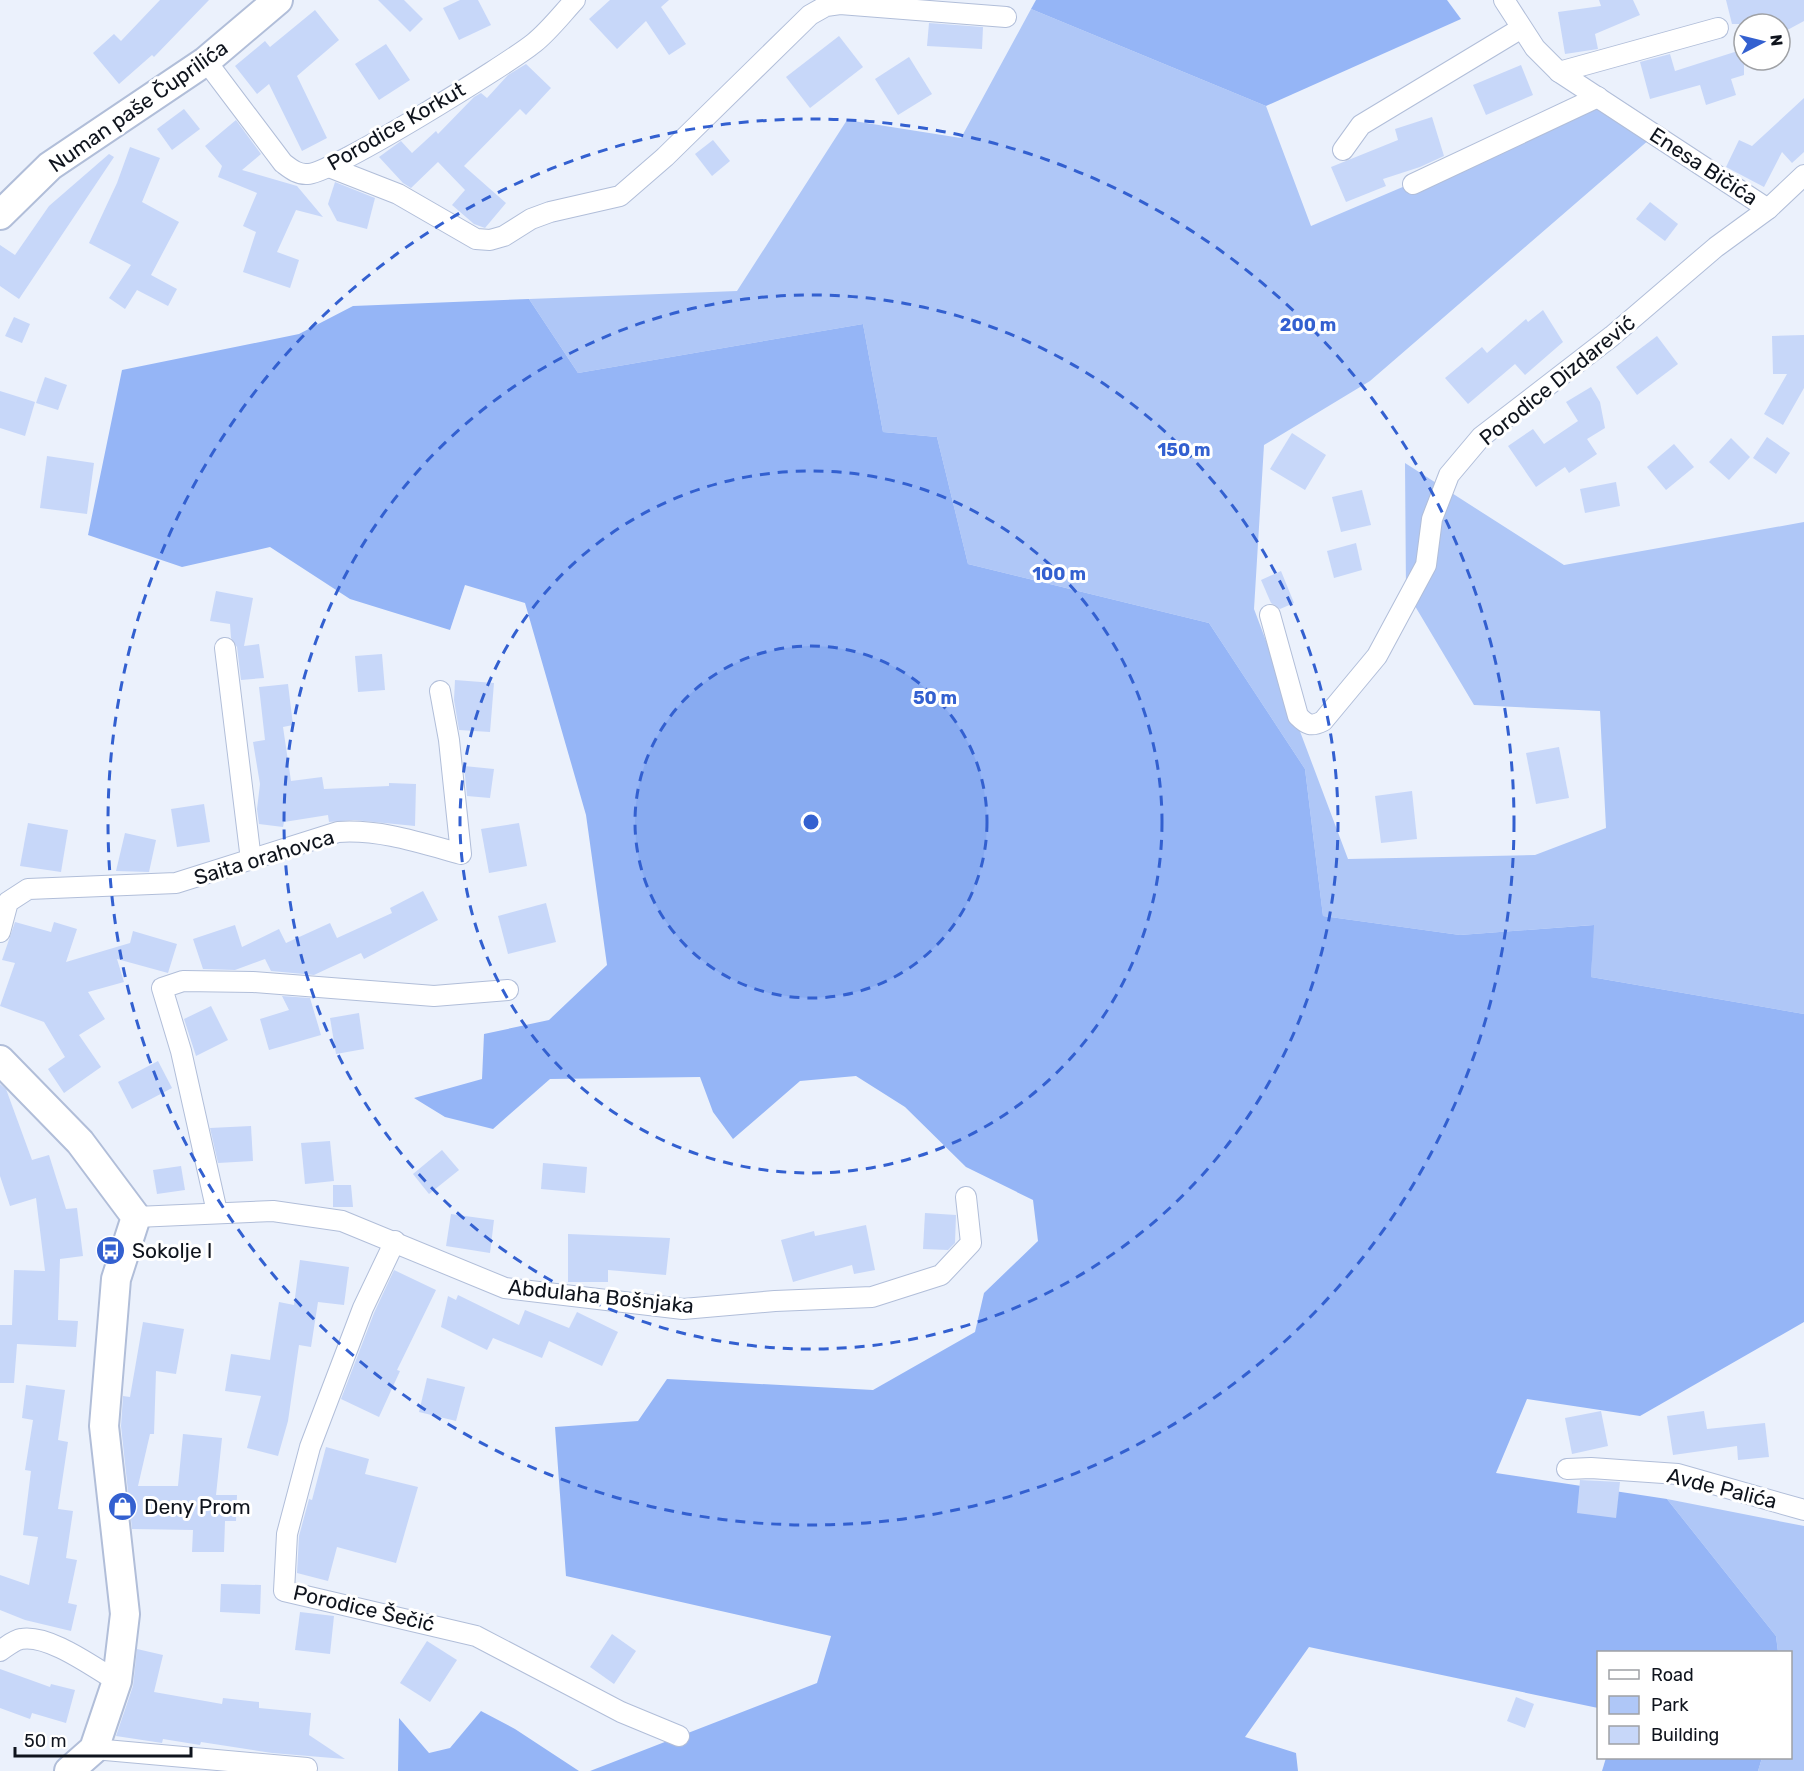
<svg xmlns="http://www.w3.org/2000/svg" width="1804" height="1771" viewBox="0 0 1804 1771" font-family="Rubik,sans-serif">
<style>
.green{fill:#afc7f7}
.forest{fill:#95b5f6}
.building{fill:#c7d7f9}
.lines{fill:none;stroke-linecap:round;stroke-linejoin:round}
.street-casing{stroke:#b1bed9;stroke-width:22}
.secondary-casing{stroke:#b1bed9;stroke-width:32}
.street{stroke:#fff;stroke-width:20}
.secondary{stroke:#fff;stroke-width:28}
.ring{fill:none;stroke:#3360d0;stroke-width:3;stroke-dasharray:10 8}
.labels{text-anchor:middle;dominant-baseline:central;stroke-width:6;stroke-linejoin:round;paint-order:stroke}
.street-label{font-size:21px;fill:#0f141d;stroke:#fff}
.poi-label{font-size:21px;fill:#0f141d;stroke:#fff;text-anchor:start}
.centre{fill:#3360d0;stroke:#fff;stroke-width:3}
.ring-label{font-size:18px;text-anchor:middle;font-weight:bold;fill:#3360d0;stroke:#fff;stroke-width:6;stroke-linejoin:round;paint-order:stroke}
</style>
<rect width="100%" height="100%" fill="#ebf1fc"/>
<g class="green">
<polygon points="1031,9 1266,106 1311,226 1593,106 1650,139 1370,381 1264,445 1254,609 1348,859 1535,855 1606,828 1600,711 1474,705 1406,591 1405,463 1564,565 1804,522 1804,1014 1591,977 1593,925 1460,935 1323,916 1305,769 1209,623 968,564 937,437 883,432 863,324 578,373 529,299 737,291 847,120 961,138"/>
<polygon points="1667,1499 1804,1526 1804,1771 1758,1771 1762,1758 1790,1758 1790,1652 1778,1652 1776,1636"/>
</g>
<g class="forest">
<polygon points="1036,0 1447,0 1461,19 1266,106 1031,9"/>
<polygon points="529,299 578,373 863,324 883,432 937,437 968,564 1209,623 1305,769 1323,916 1460,935 1594,925 1591,977 1804,1014 1804,1322 1640,1416 1527,1399 1496,1473 1667,1499 1776,1636 1778,1652 1598,1652 1598,1708 1309,1647 1245,1737 1296,1753 1298,1771 590,1771 817,1683 831,1636 566,1576 555,1427 638,1421 667,1379 873,1390 975,1332 984,1293 1038,1241 1033,1200 966,1167 905,1107 856,1076 800,1081 733,1139 713,1112 700,1077 550,1079 493,1129 445,1117 414,1098 482,1079 484,1034 549,1020 607,965 586,815 525,603 465,585 450,630 350,599 270,547 182,567 88,535 122,370 299,334 353,306"/>
<polygon points="481,1711 515,1729 579,1771 398,1771 399,1718 429,1753 450,1748"/>
<polygon points="1606,1758 1762,1758 1758,1771 1602,1771"/>
</g>
<g class="building">
<polygon points="160,0 209,0 154,57 152,55 119,84 93,53 114,34 121,41"/>
<polygon points="378,0 404,0 423,19 410,32"/>
<polygon points="460,0 478,0 491,25 459,40 443,8"/>
<polygon points="610,0 669,0 661,7 686,44 669,55 646,21 617,49 589,19"/>
<polygon points="1599,0 1633,0 1640,15 1595,34 1598,49 1565,54 1558,12 1601,6"/>
<polygon points="1726,0 1804,0 1804,21 1780,34 1780,24 1732,24"/>
<polygon points="315,10 339,40 297,76 327,138 302,151 269,84 257,94 235,66 265,41 270,47"/>
<polygon points="929,23 983,27 982,49 927,46"/>
<polygon points="839,36 863,67 810,108 786,77"/>
<polygon points="386,44 410,80 379,100 355,64"/>
<polygon points="1744,49 1744,75 1731,79 1736,95 1706,105 1700,85 1650,99 1640,62 1670,54 1675,71"/>
<polygon points="909,57 932,94 898,115 875,79"/>
<polygon points="526,64 551,88 526,115 520,109 464,166 506,203 485,228 474,224 452,205 465,190 438,162 411,188 403,183 379,157 401,141 412,153 436,131 438,134 474,97 481,93 487,98 508,75"/>
<polygon points="1521,65 1533,95 1486,115 1473,85"/>
<polygon points="1804,98 1804,152 1792,163 1782,152 1764,187 1726,167 1739,140 1752,146"/>
<polygon points="184,109 200,129 172,150 157,129"/>
<polygon points="1432,117 1444,156 1420,167 1383,179 1386,186 1346,202 1331,167 1398,140 1395,129"/>
<polygon points="236,120 261,154 242,170 297,186 323,217 296,210 277,252 299,260 290,288 243,272 256,232 243,226 257,193 218,177 222,166 205,146"/>
<polygon points="713,140 730,161 712,176 695,154"/>
<polygon points="130,147 160,158 142,202 179,222 151,275 177,289 168,306 137,290 125,309 109,298 131,265 89,243 117,183"/>
<polygon points="109,154 114,157 19,299 0,286 0,245 15,255 49,206"/>
<polygon points="335,182 375,198 367,229 337,221 328,204"/>
<polygon points="1650,202 1678,224 1665,241 1636,219"/>
<polygon points="1543,310 1563,342 1525,375 1515,364 1468,404 1445,378 1482,347 1487,353 1526,319 1528,322"/>
<polygon points="14,317 30,324 22,343 5,336"/>
<polygon points="1804,335 1804,388 1783,425 1764,414 1787,374 1773,374 1772,336"/>
<polygon points="1657,336 1678,364 1637,395 1616,367"/>
<polygon points="45,377 67,385 58,410 36,403"/>
<polygon points="1591,387 1600,402 1605,428 1587,439 1597,454 1569,473 1565,467 1536,487 1508,446 1533,429 1544,444 1578,421 1566,402"/>
<polygon points="0,391 35,402 25,436 0,428"/>
<polygon points="1292,433 1326,455 1305,490 1270,469"/>
<polygon points="1767,437 1790,453 1776,474 1753,458"/>
<polygon points="1731,438 1750,457 1729,480 1709,462"/>
<polygon points="1674,444 1694,467 1666,490 1647,467"/>
<polygon points="47,456 94,463 87,514 40,508"/>
<polygon points="1616,482 1620,506 1585,513 1580,489"/>
<polygon points="1362,490 1371,525 1341,532 1332,497"/>
<polygon points="1356,543 1362,570 1334,578 1327,551"/>
<polygon points="1281,571 1294,603 1280,609 1271,603 1261,580"/>
<polygon points="216,591 253,598 244,646 259,644 264,678 241,680 237,647 231,638 230,624 210,621"/>
<polygon points="382,654 385,690 358,692 355,656"/>
<polygon points="455,680 494,683 490,732 459,730 454,700"/>
<polygon points="288,684 293,725 283,727 291,781 322,777 324,789 389,786 389,783 416,784 415,826 354,820 329,822 328,815 284,822 283,827 259,824 257,809 260,784 253,742 265,740 259,687"/>
<polygon points="1559,747 1569,798 1536,804 1526,753"/>
<polygon points="464,766 494,769 490,798 467,796"/>
<polygon points="1412,791 1417,839 1381,843 1375,796"/>
<polygon points="204,804 210,842 177,847 171,809"/>
<polygon points="28,823 68,830 61,872 20,866"/>
<polygon points="519,823 527,866 489,873 481,829"/>
<polygon points="125,833 156,840 149,872 116,871"/>
<polygon points="423,891 438,920 364,959 361,953 314,975 271,971 265,959 235,970 203,969 193,939 235,925 242,947 279,929 286,943 330,923 337,938 392,913 390,908"/>
<polygon points="546,903 556,942 508,954 498,916"/>
<polygon points="15,922 51,932 54,922 77,929 66,962 130,943 133,931 177,944 168,973 117,959 124,982 88,992 105,1019 79,1035 101,1067 64,1093 48,1069 65,1057 44,1022 0,1006 15,963 2,960"/>
<polygon points="282,996 310,998 321,1035 269,1050 260,1019 289,1010"/>
<polygon points="211,1006 228,1040 196,1056 184,1019"/>
<polygon points="359,1013 364,1049 336,1054 330,1018"/>
<polygon points="158,1061 172,1088 132,1109 118,1082"/>
<polygon points="0,1084 6,1089 32,1160 49,1155 66,1209 77,1208 83,1256 60,1259 58,1320 78,1321 76,1347 17,1344 14,1383 0,1383 0,1325 12,1325 14,1270 45,1271 36,1198 10,1206 0,1176"/>
<polygon points="251,1126 253,1161 218,1163 210,1128"/>
<polygon points="330,1141 334,1181 305,1184 301,1143"/>
<polygon points="442,1150 459,1170 429,1194 413,1174"/>
<polygon points="543,1163 587,1167 585,1193 541,1189"/>
<polygon points="181,1166 185,1190 157,1194 153,1170"/>
<polygon points="333,1185 351,1185 353,1207 333,1207"/>
<polygon points="925,1213 956,1215 955,1243 948,1250 923,1249"/>
<polygon points="451,1214 494,1220 490,1253 446,1246"/>
<polygon points="866,1225 875,1270 854,1274 852,1265 793,1282 781,1240 814,1231 815,1236"/>
<polygon points="568,1234 670,1238 666,1275 608,1270 608,1282 568,1282"/>
<polygon points="300,1260 349,1267 344,1305 318,1302 311,1347 299,1345 288,1421 278,1456 247,1448 261,1396 225,1391 231,1354 270,1360 279,1302 294,1305"/>
<polygon points="394,1270 436,1290 397,1370 400,1371 379,1417 341,1399 374,1313"/>
<polygon points="458,1295 519,1325 525,1310 569,1328 577,1312 618,1332 602,1366 549,1341 542,1358 493,1338 487,1350 441,1327 448,1296 456,1300"/>
<polygon points="143,1322 184,1329 176,1374 156,1371 154,1434 150,1434 138,1486 178,1486 183,1434 222,1438 216,1495 237,1495 236,1521 225,1521 224,1552 192,1552 193,1530 132,1529 121,1426 123,1396 130,1397"/>
<polygon points="427,1378 465,1387 456,1421 419,1412"/>
<polygon points="26,1385 65,1390 58,1440 68,1442 58,1509 73,1511 66,1558 77,1560 68,1603 77,1605 71,1631 25,1620 0,1610 0,1575 29,1585 38,1537 23,1535 31,1471 25,1470 33,1420 22,1418"/>
<polygon points="1601,1411 1608,1446 1572,1454 1565,1418"/>
<polygon points="1704,1411 1707,1429 1765,1423 1769,1457 1738,1460 1737,1446 1673,1455 1667,1416"/>
<polygon points="326,1447 369,1459 365,1474 418,1487 396,1563 337,1547 328,1581 297,1573 299,1536 309,1499 312,1500"/>
<polygon points="1580,1480 1620,1482 1616,1518 1577,1513"/>
<polygon points="221,1584 261,1585 260,1614 220,1612"/>
<polygon points="300,1612 334,1616 330,1654 295,1650"/>
<polygon points="612,1634 636,1651 614,1684 590,1667"/>
<polygon points="427,1641 457,1660 430,1702 400,1683"/>
<polygon points="137,1649 163,1655 154,1692 222,1704 223,1698 259,1702 259,1708 311,1713 309,1735 345,1759 272,1753 201,1742 200,1745 163,1739 162,1743 116,1736 133,1686"/>
<polygon points="0,1669 50,1687 51,1684 75,1690 66,1723 32,1713 30,1719 0,1708"/>
<polygon points="1516,1697 1534,1704 1525,1728 1507,1721"/>
</g>
<g class="lines">
<defs>
<g id="street">
<polyline points="1504,0 1535,48 1559,72 1768,209"/>
<path d="M206 61 283 163C291 169 298 175 308 174 331 174 508 64 534 43 549 31 562 14 575 0"/>
<polyline points="1559,72 1718,28"/>
<polyline points="1343,150 1361,125 1520,29"/>
<polyline points="329,167 398,194 476,239 490,240 504,236 531,219 550,212 620,196 665,157 810,15 826,6 840,4 1006,17"/>
<polyline points="1413,184 1598,97"/>
<path d="M1270 615 1298 716C1307 725 1311 727 1323 721L1377 656 1426 565 1432 519 1449 475 1481 437 1612 336 1716 247 1768 209 1804 175"/>
<polyline points="225,648 251,860"/>
<path d="M0 932 8 902 28 889 176 883 338 832C380 829 421 843 461 854L449 740 440 691"/>
<polyline points="217,1212 181,1051 162,988 183,981 253,982 434,996 508,990"/>
<polyline points="136,1217 273,1211 342,1221 505,1288 683,1309 775,1301 872,1297 941,1275 971,1243 966,1197"/>
<polyline points="395,1241 363,1308 310,1447 287,1534 284,1591 476,1636 621,1712 679,1736"/>
<polyline points="1567,1469 1591,1468 1678,1474 1804,1510"/>
<path d="M0 1651C6 1647 14 1640 21 1639 49 1634 93 1667 117 1681"/>
<polyline points="94,1749 307,1768"/>
</g>
<g id="secondary">
<polyline points="0,215 50,166 206,61 278,0"/>
<polyline points="0,1060 80,1142 136,1217 116,1279 104,1426 125,1614 117,1681 94,1749 69,1771"/>
</g>
</defs>
<use href="#street" class="street-casing"/>
<use href="#secondary" class="secondary-casing"/>
<use href="#street" class="street"/>
<use href="#secondary" class="secondary"/>
</g>
<circle cx="811" cy="822" r="176" fill="#3360d0" fill-opacity=".12"/>
<g class="ring">
<circle cx="811" cy="822" r="176"/>
<circle cx="811" cy="822" r="351"/>
<circle cx="811" cy="822" r="527"/>
<circle cx="811" cy="822" r="703"/>
</g>
<defs>
<symbol id="bus-disc" viewBox="-11 -11 22 22"><circle r="9.5" fill="#3360d0" stroke="#fff"/><path d="M-5-6H5V4H4V6H2V4H-2V6H-4V4H-5ZM-3.5-4V0h7V-4ZM-3.5 1.2v1.5H-2V1.2ZM2 1.2v1.5H3.5V1.2Z" fill="#fff"/></symbol>
<symbol id="shop-disc" viewBox="-11 -11 22 22"><circle r="9.5" fill="#3360d0" stroke="#fff"/><path d="M-5-2.5h2.3a2.7 3.5 0 0 1 5.4 0H5L5.5 6h-11ZM-1.5-2.5h3a1.5 2.3 0 0 0-3 0Z" fill="#fff"/></symbol>
</defs>
<g fill-rule="evenodd">
<use href="#bus-disc" x="94" y="1234" width="33" height="33"/>
<use href="#shop-disc" x="106" y="1490" width="33" height="33"/>
</g>
<g class="labels">
<g class="street-label">
<text transform="translate(138 106) rotate(-35)">Numan paše Čuprilića</text>
<text transform="translate(396 126) rotate(-30)">Porodice Korkut</text>
<text transform="translate(1704 166) rotate(33)">Enesa Bičića</text>
<text transform="translate(1557 380) rotate(-39)">Porodice Dizdarević</text>
<text transform="translate(264 857) rotate(-17)">Saita orahovca</text>
<text transform="translate(601 1296) rotate(6)">Abdulaha Bošnjaka</text>
<text transform="translate(1722 1488) rotate(14)">Avde Palića</text>
<text transform="translate(364 1608) rotate(13)">Porodice Šečić</text>
</g>
<g class="poi-label">
<text x="132" y="1250">Sokolje I</text>
<text x="144" y="1506">Deny Prom</text>
</g>
</g>
<circle cx="811" cy="822" r="9" class="centre"/>
<g class="ring-label">
<text x="1308" y="331">200 m</text>
<text x="1184" y="456">150 m</text>
<text x="1059" y="580">100 m</text>
<text x="935" y="704">50 m</text>
</g>
<rect x="1597" y="1651" width="195" height="108" fill="#ffffff" stroke="#9fa1a5" stroke-width="1.5"/>
<rect x="1609" y="1670" width="30" height="9" fill="#ffffff" stroke="#9fa1a5" stroke-width="1.5"/>
<text x="1651" y="1681" font-size="18" fill="#0f141d">Road</text>
<rect x="1609" y="1696" width="30" height="18" fill="#afc7f7" stroke="#9fa1a5" stroke-width="1.5"/>
<text x="1651" y="1711" font-size="18" fill="#0f141d">Park</text>
<rect x="1609" y="1726" width="30" height="18" fill="#c7d7f9" stroke="#9fa1a5" stroke-width="1.5"/>
<text x="1651" y="1741" font-size="18" fill="#0f141d">Building</text>
<g transform="translate(1762 42) rotate(83)"><circle r="28" fill="#ffffff" stroke="#9fa1a5" stroke-width="1.5"/>
<path d="M0-4.5L10 22L0 15L-10 22Z" fill="#3360d0"/>
<text y="-9" font-size="16" font-weight="bold" text-anchor="middle" fill="#0f141d">N</text>
</g>
<path d="M15 1747v9h176v-9" fill="none" stroke="#0f141d" stroke-width="3"/>
<text x="24" y="1747" font-size="18" fill="#0f141d" stroke="#ffffff" stroke-width="4.5" paint-order="stroke">50 m</text>
</svg>
